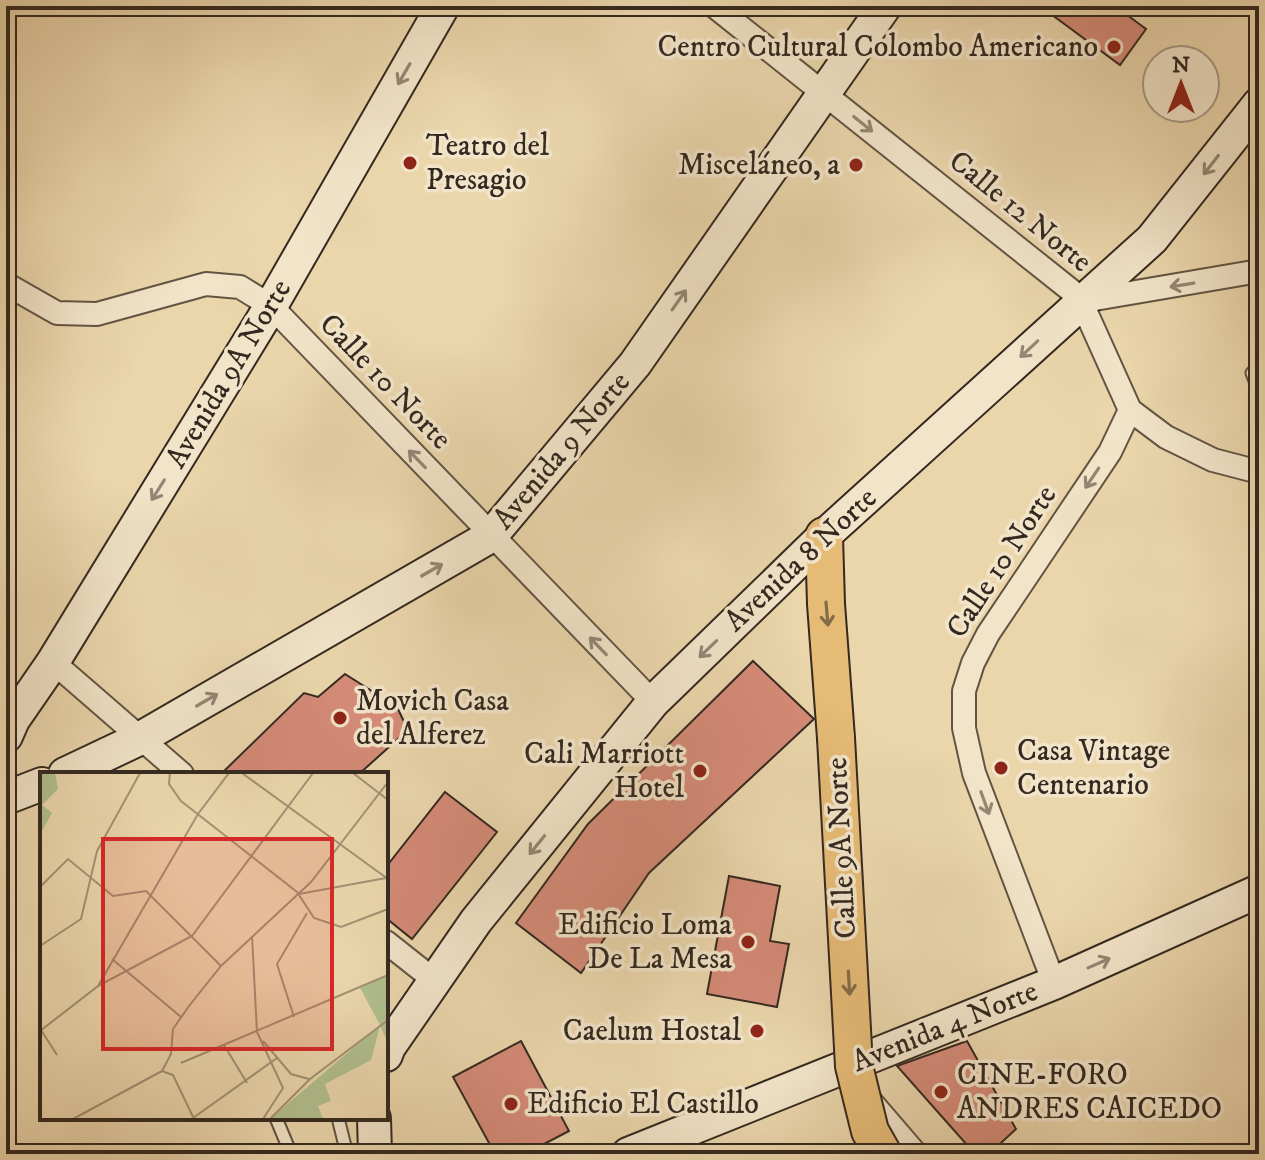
<svg xmlns="http://www.w3.org/2000/svg" width="1265" height="1160" viewBox="0 0 1265 1160" font-family="'IM FELL DW Pica',serif">
<style>
.building{fill:#d58b78;stroke:#342920;stroke-width:2}
.lines{fill:none;stroke-linecap:round;stroke-linejoin:round}
.lane-casing{stroke:#625443;stroke-width:15}
.street-casing{stroke:#625443;stroke-width:26}
.secondary-casing{stroke:#342920;stroke-width:36}
.primary-casing{stroke:#342920;stroke-width:40}
.lane{stroke:#f2e4c9;stroke-width:11}
.street{stroke:#f2e4c9;stroke-width:22}
.secondary{stroke:#f2e4c9;stroke-width:32}
.primary{stroke:#e6bb76;stroke-width:36}
.primary-bridge-casing{stroke:#342920;stroke-width:40;stroke-linecap:butt}
.primary-bridge{stroke:#e6bb76;stroke-width:36}
.oneway{stroke:#938674}
.oneway2{stroke:#846b47}
.poi-dot{fill:#8f2418;stroke:#f2e4c9;stroke-width:3}
.labels{text-anchor:middle;dominant-baseline:central;stroke-width:7;stroke-linejoin:round;paint-order:stroke}
.poi-label{font-size:30px;fill:#342920;stroke:#f2e4c9;text-anchor:end}
.street-label{font-size:30px;fill:#342920;stroke:#f2e4c9}
.inset-road{fill:none;stroke:#a29174;stroke-width:2}
.view{fill:#d62828;fill-opacity:0.15;stroke:#d62828;stroke-width:4}
.inset-edge{fill:none;stroke:#342920;stroke-width:4}
</style>
<rect width="100%" height="100%" fill="#ebd6ac"/>
<filter id="stains"><feTurbulence type="fractalNoise" baseFrequency=".0025" numOctaves="4"/><feColorMatrix values="0 0 0 0 .2 0 0 0 0 .09 0 0 0 0 .02 0 0 0 .5 -.17"/></filter>
<radialGradient id="worn" r=".72"><stop offset=".6" stop-color="#630" stop-opacity="0"/><stop offset="1" stop-color="#630" stop-opacity=".3"/></radialGradient>
<g class="building">
<polygon points="1040,6 1115,6 1146,29 1120,65"/>
<polygon points="753,661 814,719 649,873 581,973 516,923 588,824"/>
<polygon points="345,674 397,707 408,730 359,774 221,774 304,693 318,697"/>
<polygon points="445,792 497,832 412,939 386,918 386,867"/>
<polygon points="729,876 780,886 770,941 789,944 777,1007 707,994"/>
<polygon points="521,1041 569,1131 525,1154 495,1154 453,1077"/>
<polygon points="967,1041 1016,1129 989,1154 975,1154 897,1066"/>
</g>
<g class="lines">
<defs>
<g id="lane">
<polyline points="1259,371 1252,373 1259,391"/>
<polyline points="276,1118 291,1154"/>
<polyline points="338,1118 347,1154"/>
</g>
<g id="street">
<polyline points="714,6 1073,292 1081,301 1130,410 1166,437 1213,460 1259,472"/>
<polyline points="6,284 57,313 97,314 206,284 240,287 271,306 653,702"/>
<polyline points="1083,301 1259,271"/>
<polyline points="53,662 182,774"/>
<polyline points="386,942 434,980"/>
<polyline points="1054,983 974,773 964,728 964,691 973,663 988,634 1110,452 1130,410"/>
<polyline points="867,1097 916,1154"/>
</g>
<g id="secondary">
<polyline points="6,736 13,720 53,662 271,306 443,6"/>
<polyline points="65,774 139,739 491,536 635,364 885,6"/>
<polyline points="6,798 42,784"/>
<polyline points="386,1055 389,1047 476,921 653,702 824,536 1152,239 1259,104"/>
<polyline points="374,1118 375,1154"/>
<polyline points="628,1154 1054,983 1259,891"/>
</g>
<polyline id="primary" points="824,536 826,604 836,738"/>
</defs>
<use href="#lane" class="lane-casing"/>
<use href="#street" class="street-casing"/>
<use href="#secondary" class="secondary-casing"/>
<use href="#primary" class="primary-casing"/>
<use href="#lane" class="lane"/>
<use href="#street" class="street"/>
<use href="#secondary" class="secondary"/>
<use href="#primary" class="primary"/>
<defs>
<polyline id="primary-bridge" points="836,738 854,1066 870,1131 883,1154"/>
</defs>
<use href="#primary-bridge" class="primary-bridge-casing"/>
<use href="#primary-bridge" class="primary-bridge"/>
</g>
<defs><path id="oneway-shaft" d="M-6 0H5M1.5-3L5.5 0L1.5 3" fill="none" stroke-width="1.6" stroke-linecap="round" stroke-linejoin="round" transform="scale(2)"/></defs>
<g class="oneway">
<use href="#oneway-shaft" transform="translate(404 74) rotate(120)"/>
<use href="#oneway-shaft" transform="translate(863 124) rotate(39)"/>
<use href="#oneway-shaft" transform="translate(1211 165) rotate(128)"/>
<use href="#oneway-shaft" transform="translate(1182 285) rotate(171)"/>
<use href="#oneway-shaft" transform="translate(679 300) rotate(-55)"/>
<use href="#oneway-shaft" transform="translate(1029 349) rotate(137)"/>
<use href="#oneway-shaft" transform="translate(417 459) rotate(-134)"/>
<use href="#oneway-shaft" transform="translate(1092 478) rotate(124)"/>
<use href="#oneway-shaft" transform="translate(158 490) rotate(122)"/>
<use href="#oneway-shaft" transform="translate(432 570) rotate(-30)"/>
<use href="#oneway-shaft" transform="translate(598 646) rotate(-134)"/>
<use href="#oneway-shaft" transform="translate(708 649) rotate(136)"/>
<use href="#oneway-shaft" transform="translate(207 700) rotate(-30)"/>
<use href="#oneway-shaft" transform="translate(985 803) rotate(70)"/>
<use href="#oneway-shaft" transform="translate(537 845) rotate(129)"/>
<use href="#oneway-shaft" transform="translate(1099 963) rotate(-24)"/>
</g>
<g class="oneway2">
<use href="#oneway-shaft" transform="translate(827 614) rotate(85)"/>
<use href="#oneway-shaft" transform="translate(849 983) rotate(87)"/>
</g>
<g class="poi-dot">
<circle cx="1114" cy="47" r="8"/>
<circle cx="410" cy="163" r="8"/>
<circle cx="856" cy="165" r="8"/>
<circle cx="340" cy="718" r="8"/>
<circle cx="1001" cy="768" r="8"/>
<circle cx="700" cy="771" r="8"/>
<circle cx="748" cy="942" r="8"/>
<circle cx="757" cy="1031" r="8"/>
<circle cx="941" cy="1092" r="8"/>
<circle cx="511" cy="1104" r="8"/>
</g>
<g class="labels">
<g class="poi-label">
<text x="1098" y="47">Centro Cultural Colombo Americano</text>
<text x="426" y="146" text-anchor="start">Teatro del<tspan x="426" dy="34">Presagio</tspan></text>
<text x="840" y="165">Misceláneo, a</text>
<text x="356" y="701" text-anchor="start">Movich Casa<tspan x="356" dy="34">del Alferez</tspan></text>
<text x="1017" y="751" text-anchor="start">Casa Vintage<tspan x="1017" dy="34">Centenario</tspan></text>
<text x="684" y="754">Cali Marriott<tspan x="684" dy="34">Hotel</tspan></text>
<text x="732" y="925">Edificio Loma<tspan x="732" dy="34">De La Mesa</tspan></text>
<text x="741" y="1031">Caelum Hostal</text>
<text x="957" y="1075" text-anchor="start">CINE-FORO<tspan x="957" dy="34">ANDRES CAICEDO</tspan></text>
<text x="527" y="1104" text-anchor="start">Edificio El Castillo</text>
</g>
<g class="street-label">
<text transform="translate(1020 212) rotate(39)">Calle 12 Norte</text>
<text transform="translate(229 374) rotate(-59)">Avenida 9A Norte</text>
<text transform="translate(385 382) rotate(46)">Calle 10 Norte</text>
<text transform="translate(562 451) rotate(-50)">Avenida 9 Norte</text>
<text transform="translate(801 560) rotate(-43)">Avenida 8 Norte</text>
<text transform="translate(1002 562) rotate(-57)">Calle 10 Norte</text>
<text transform="translate(842 848) rotate(-93)">Calle 9A Norte</text>
<text transform="translate(945 1027) rotate(-22)">Avenida 4 Norte</text>
</g>
</g>
<g transform="translate(40 772)">
<rect width="348" height="348" fill="#ebd6ac"/>
<path d="M0 1H15L18 17 2 33 12 41 0 62ZM348 203V271L340 254 331 288 285 312 291 329 278 334 283 347H230L340 253 320 216Z" fill="#b1bf8e"/>
<path class="inset-road" d="M130 1 129 12 141 29 257 120 274 146 301 155 348 137M202 1 348 107M313 1 348 28M0 115 28 87 73 124 106 119 181 194M259 122 346 106M212 164 217 260 243 316 223 347M0 174 41 147 57 79 100 1M72 187 141 245M58 214 152 164 273 1M254 245 237 192 267 141M1 258 17 283M0 259 58 214 158 42 189 1M223 269 251 302 269 307M184 273 207 311M141 291 348 203M122 299 131 282 133 257 149 234 181 194 271 110 348 10M122 299 133 303 154 347M153 346 237 286M33 347 122 299M230 347 270 307 348 248"/>
<path class="view" d="M63 67H292V277H63Z"/>
<rect width="348" height="348" class="inset-edge"/>
</g>
<rect width="1265" height="1160" fill="none" stroke="#ebd6ac" stroke-width="32"/>
<rect x="8" y="8" width="1249" height="1144" fill="none" stroke="#342920" stroke-width="4"/>
<rect x="16" y="16" width="1233" height="1128" fill="none" stroke="#342920" stroke-width="2"/>
<g transform="translate(1181 84)"><circle r="38" fill="#f2e4c9" stroke="#a69985" stroke-width="2"/>
<path d="M0-6L14 30L0 20L-14 30Z" fill="#8f2418"/>
<text y="-12" font-size="22" font-weight="bold" text-anchor="middle" fill="#342920">N</text>
</g>
<rect width="100%" height="100%" filter="url(#stains)"/>
<rect width="100%" height="100%" fill="url(#worn)"/>
</svg>
